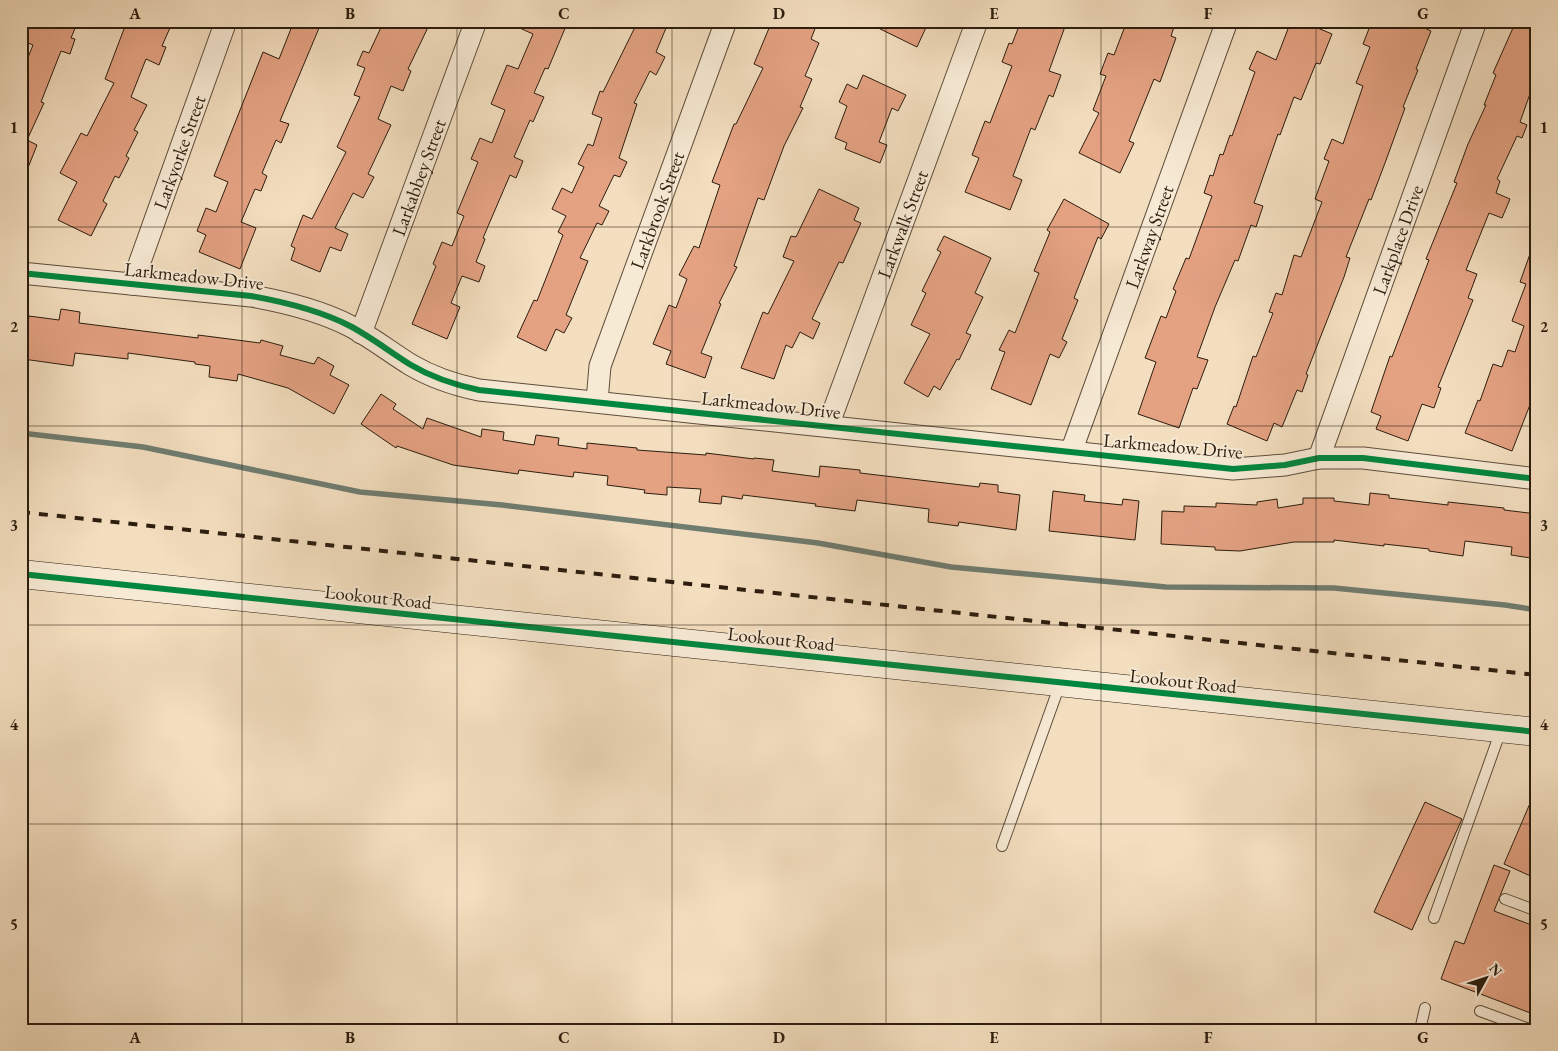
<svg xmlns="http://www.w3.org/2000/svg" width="1558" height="1051" viewBox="0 0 1558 1051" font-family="'EB Garamond',serif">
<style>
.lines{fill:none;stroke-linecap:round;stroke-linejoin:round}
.stream{stroke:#6f7c70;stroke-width:5.5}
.building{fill:#e4a283;stroke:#2c1d0e}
.lane-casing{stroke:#5e4d3a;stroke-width:12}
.street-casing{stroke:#5e4d3a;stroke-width:23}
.secondary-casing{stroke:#2c1d0e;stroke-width:29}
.lane{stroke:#f7ead5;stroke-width:10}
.street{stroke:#f7ead5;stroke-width:21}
.secondary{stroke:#f7ead5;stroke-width:28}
.rail{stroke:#2c1d0e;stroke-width:4;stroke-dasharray:9 9;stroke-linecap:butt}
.cycleway-casing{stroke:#f7ead5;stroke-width:9}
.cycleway{stroke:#00873e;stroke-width:6}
.grid{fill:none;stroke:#2c1d0e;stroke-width:1;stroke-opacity:0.55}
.labels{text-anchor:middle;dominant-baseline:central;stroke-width:4;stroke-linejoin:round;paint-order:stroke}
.street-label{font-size:19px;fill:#2c1d0e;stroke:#f7ead5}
.neatline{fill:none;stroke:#2c1d0e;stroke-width:2}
.grid-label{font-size:16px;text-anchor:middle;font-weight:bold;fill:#2c1d0e}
</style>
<rect width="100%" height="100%" fill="#f3debf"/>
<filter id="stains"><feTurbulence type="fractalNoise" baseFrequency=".004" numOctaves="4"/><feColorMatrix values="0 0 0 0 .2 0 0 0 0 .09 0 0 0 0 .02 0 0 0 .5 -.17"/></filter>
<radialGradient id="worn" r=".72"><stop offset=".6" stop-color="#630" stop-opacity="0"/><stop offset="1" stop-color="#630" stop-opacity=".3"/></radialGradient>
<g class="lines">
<polyline class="stream" points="21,433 143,447 360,492 502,505 818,543 951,567 1166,587 1334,588 1505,605 1537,610"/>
</g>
<g class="building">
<polygon points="21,21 78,21 71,38 75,39 70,54 61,51 41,102 44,103 27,140 37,145 22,183 21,75 33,45 21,40"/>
<polygon points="127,21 173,21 162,46 166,47 159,65 146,59 131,97 147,105 134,130 138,132 126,156 129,158 119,178 115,176 103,201 107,204 91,236 58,220 77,182 60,173 81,133 87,136 114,83 105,79"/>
<polygon points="294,21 322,21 280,121 289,124 281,143 276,140 262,173 267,176 261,191 255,189 241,222 256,228 240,269 199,252 206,235 197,231 206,208 216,212 228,182 214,176 263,52 279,59"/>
<polygon points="384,21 431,21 408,69 411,71 403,91 391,86 378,119 391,125 368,174 374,177 363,198 353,193 335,228 348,234 341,251 330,247 320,272 291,260 295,248 291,246 303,215 312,219 346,152 337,147 360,97 354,95 365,68 357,65 363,51 369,53"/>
<polygon points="504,21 555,21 566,26 548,69 545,68 534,93 544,97 533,122 530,120 514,157 523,161 516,178 510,175 483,238 485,239 476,262 485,266 479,282 462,276 451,303 460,307 447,339 412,324 436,266 433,264 442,242 452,246 464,216 457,213 478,162 471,159 480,138 492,143 505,110 491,104 507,65 518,69 533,34"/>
<polygon points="638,21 669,21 656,52 665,57 656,75 650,71 634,103 637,104 619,158 627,162 620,177 614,175 599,206 609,211 602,225 597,223 580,258 588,261 566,315 572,318 564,333 556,329 546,351 517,337 534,300 537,301 563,235 558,232 566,216 552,209 562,188 572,193 584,167 578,164 588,144 593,146 602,118 592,114 600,91 603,92"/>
<polygon points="772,21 818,21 811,39 819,43 805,76 812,79 800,107 803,108 784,146 764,200 758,198 734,266 737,267 719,303 721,304 701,353 712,357 705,378 666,364 671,351 653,344 669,305 676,308 687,279 679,275 694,246 699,248 720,185 712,182 734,124 736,124 763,68 754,64"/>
<polygon points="864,21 929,21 917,47"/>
<polygon points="1021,21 1067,21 1049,71 1061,75 1053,97 1049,95 1035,130 1031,128 1013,176 1022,180 1010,210 965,192 979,158 972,155 985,121 990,123 1012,66 1002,62 1009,43 1012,44"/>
<polygon points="1127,21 1176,21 1171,36 1176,38 1160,82 1154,79 1129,141 1134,143 1120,173 1079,153 1099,113 1093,110 1106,76 1100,74 1108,53 1114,55"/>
<polygon points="1291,21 1301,21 1332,34 1320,64 1316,63 1301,100 1294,97 1280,135 1278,134 1254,203 1263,206 1256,227 1251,225 1238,261 1235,260 1215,307 1197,357 1208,360 1197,389 1193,388 1179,428 1138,414 1156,362 1145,358 1161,316 1166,318 1176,291 1173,289 1186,258 1189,259 1212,196 1204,193 1210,175 1213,176 1220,154 1223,155 1230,135 1232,136 1255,72 1249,69 1257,51 1276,60"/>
<polygon points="1372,21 1422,21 1420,26 1431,31 1416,69 1418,70 1403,107 1405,108 1385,163 1371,200 1369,199 1346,257 1350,258 1344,277 1306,374 1308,375 1302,392 1297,390 1282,427 1274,423 1267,441 1227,424 1234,406 1236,407 1253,356 1256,357 1273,313 1269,312 1276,293 1282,295 1294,255 1301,257 1322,202 1315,199 1329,161 1324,159 1332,139 1343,144 1363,86 1356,83 1370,47 1363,44"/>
<polygon points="1516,21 1537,21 1537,93 1531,91 1520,122 1527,125 1522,138 1517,136 1497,179 1500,181 1496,193 1510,199 1502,218 1489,213 1466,270 1477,274 1468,298 1473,300 1438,387 1441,388 1434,408 1422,404 1408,441 1376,429 1381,416 1371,412 1390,356 1392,357 1429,260 1426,259 1457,183 1454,182 1468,144 1486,105 1484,105 1496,75 1493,73"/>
<polygon points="863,75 906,95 898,111 892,108 879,142 887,145 880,163 845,149 847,143 835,138 847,106 839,102 847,84 857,89"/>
<polygon points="819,189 859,208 854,220 861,223 843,263 839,262 812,319 820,323 813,339 800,332 792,348 786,345 774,379 741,368 763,312 768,314 794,261 783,257 791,236 796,237"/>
<polygon points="1064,199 1109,224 1101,239 1098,237 1074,298 1078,300 1062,339 1067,342 1059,358 1050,354 1031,405 991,389 1005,352 999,350 1009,330 1015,333 1039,273 1034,271 1050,232 1047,230"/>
<polygon points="944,236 991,258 975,293 983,297 966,333 971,335 959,360 957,359 940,390 934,386 928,397 904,383 930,334 911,325 926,293 922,291 941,252 937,250"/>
<polygon points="1535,240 1537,241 1537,398 1533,397 1512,451 1465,433 1478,400 1480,401 1493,364 1502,367 1508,350 1515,352 1524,326 1512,321 1526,284 1520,282"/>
<polygon points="61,309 80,312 79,323 198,338 198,335 260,343 261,340 283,346 280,355 314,364 318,357 334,366 330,375 349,385 334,414 288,388 238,374 237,381 209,377 210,366 195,364 195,362 128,353 128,359 75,353 73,366 23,359 29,316 59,320"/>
<polygon points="381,394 396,404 393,409 423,429 427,418 481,437 482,429 504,432 503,440 534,445 536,435 559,438 558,445 587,449 587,443 637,448 637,450 706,455 706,453 754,459 754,458 774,460 772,471 819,477 820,466 860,470 860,473 979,487 980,483 998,485 998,492 1020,495 1016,530 959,522 958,526 928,522 929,509 857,500 855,511 815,506 816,504 743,495 742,499 722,496 721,504 699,502 701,489 667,487 667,495 644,493 645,490 607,485 608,476 574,472 573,477 519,470 518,474 453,465 397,446 396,448 361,424"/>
<polygon points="1053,491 1085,495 1084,501 1122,505 1123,499 1139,501 1135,540 1049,531"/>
<polygon points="1370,493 1389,495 1389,498 1448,505 1448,502 1504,508 1504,510 1537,514 1537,559 1511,555 1512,547 1465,541 1463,556 1429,551 1429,549 1384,544 1384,546 1334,540 1334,542 1294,542 1240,551 1215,550 1215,547 1161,544 1162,511 1184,512 1184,506 1216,507 1216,503 1257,505 1257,502 1277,499 1278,508 1303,504 1303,498 1334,498 1334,501 1369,505"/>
<polygon points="1537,787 1537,879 1504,864"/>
<polygon points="1425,802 1462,819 1412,930 1374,912"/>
<polygon points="1494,865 1510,871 1494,911 1537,927 1537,1005 1533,1014 1441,979 1455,941 1464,944"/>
</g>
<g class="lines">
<defs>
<g id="lane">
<polyline points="1002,846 1060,684"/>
<polyline points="1505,899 1537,911"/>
<polyline points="1434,918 1501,730"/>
<polyline points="1480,1011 1532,1030"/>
<polyline points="1420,1030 1425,1008"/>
</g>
<g id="street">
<path d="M21 273 251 296C285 302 319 310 350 326 371 337 390 352 411 365 433 378 455 385 479 390L1233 469 1285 465 1319 458H1363L1537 479"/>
<path id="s1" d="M132 284 226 21"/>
<path id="s2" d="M361 333 476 21"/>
<path id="s3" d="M597 401 600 366 726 21"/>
<path id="s4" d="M828 426 977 21"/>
<path id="s5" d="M1071 452 1227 21"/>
<path id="s6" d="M1319 458 1476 21"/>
</g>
<polyline id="secondary" points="21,574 1537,732"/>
</defs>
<use href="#lane" class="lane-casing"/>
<use href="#street" class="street-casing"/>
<use href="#secondary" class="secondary-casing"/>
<use href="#lane" class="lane"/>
<use href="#street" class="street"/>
<use href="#secondary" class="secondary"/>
<polyline class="rail" points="21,512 1537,675"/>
<defs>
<g id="cycleway">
<path d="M21 273 251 296C285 302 319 310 350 326 371 337 390 352 411 365 433 378 455 385 479 390L1233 469 1285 465 1319 458H1363L1537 479"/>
<polyline points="21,574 1537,732"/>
</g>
</defs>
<use href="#cycleway" class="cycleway-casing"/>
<use href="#cycleway" class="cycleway"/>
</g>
<path class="grid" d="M242 21V1030M457 21V1030M672 21V1030M886 21V1030M1101 21V1030M1316 21V1030M21 227H1537M21 426H1537M21 625H1537M21 824H1537"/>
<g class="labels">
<g class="street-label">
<text stroke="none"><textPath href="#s1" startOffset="140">Larkyorke Street</textPath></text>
<text stroke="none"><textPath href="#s2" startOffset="166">Larkabbey Street</textPath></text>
<text stroke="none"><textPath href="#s3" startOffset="201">Larkbrook Street</textPath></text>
<text stroke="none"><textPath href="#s4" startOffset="215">Larkwalk Street</textPath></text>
<text stroke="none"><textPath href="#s5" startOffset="229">Larkway Street</textPath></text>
<text stroke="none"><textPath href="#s6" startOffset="232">Larkplace Drive</textPath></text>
<text transform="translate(194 276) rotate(6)">Larkmeadow Drive</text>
<text transform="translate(771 405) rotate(6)">Larkmeadow Drive</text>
<text transform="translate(1173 446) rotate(5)">Larkmeadow Drive</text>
<text transform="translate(378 597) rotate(6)">Lookout Road</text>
<text transform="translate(781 639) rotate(6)">Lookout Road</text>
<text transform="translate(1183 681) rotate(6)">Lookout Road</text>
</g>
</g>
<rect width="1558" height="1051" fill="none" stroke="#f3debf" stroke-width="55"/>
<g transform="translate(1486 978) rotate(50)" stroke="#f7ead5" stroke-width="4" paint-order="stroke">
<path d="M0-4L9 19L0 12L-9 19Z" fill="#2c1d0e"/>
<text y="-8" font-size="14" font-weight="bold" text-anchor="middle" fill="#2c1d0e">N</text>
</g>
<rect x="28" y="28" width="1502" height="996" class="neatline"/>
<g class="grid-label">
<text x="135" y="19">A</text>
<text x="350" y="19">B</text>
<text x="564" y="19">C</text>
<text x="779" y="19">D</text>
<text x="994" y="19">E</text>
<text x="1208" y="19">F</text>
<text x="1423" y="19">G</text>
<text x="14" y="133">1</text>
<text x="1544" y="133">1</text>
<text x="14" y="332">2</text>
<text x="1544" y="332">2</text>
<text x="14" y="531">3</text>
<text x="1544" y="531">3</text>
<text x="14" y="730">4</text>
<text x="1544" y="730">4</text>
<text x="14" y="930">5</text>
<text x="1544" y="930">5</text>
<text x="135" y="1043">A</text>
<text x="350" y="1043">B</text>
<text x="564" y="1043">C</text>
<text x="779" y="1043">D</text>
<text x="994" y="1043">E</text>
<text x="1208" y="1043">F</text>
<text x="1423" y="1043">G</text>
</g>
<rect width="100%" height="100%" filter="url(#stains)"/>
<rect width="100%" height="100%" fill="url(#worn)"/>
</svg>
